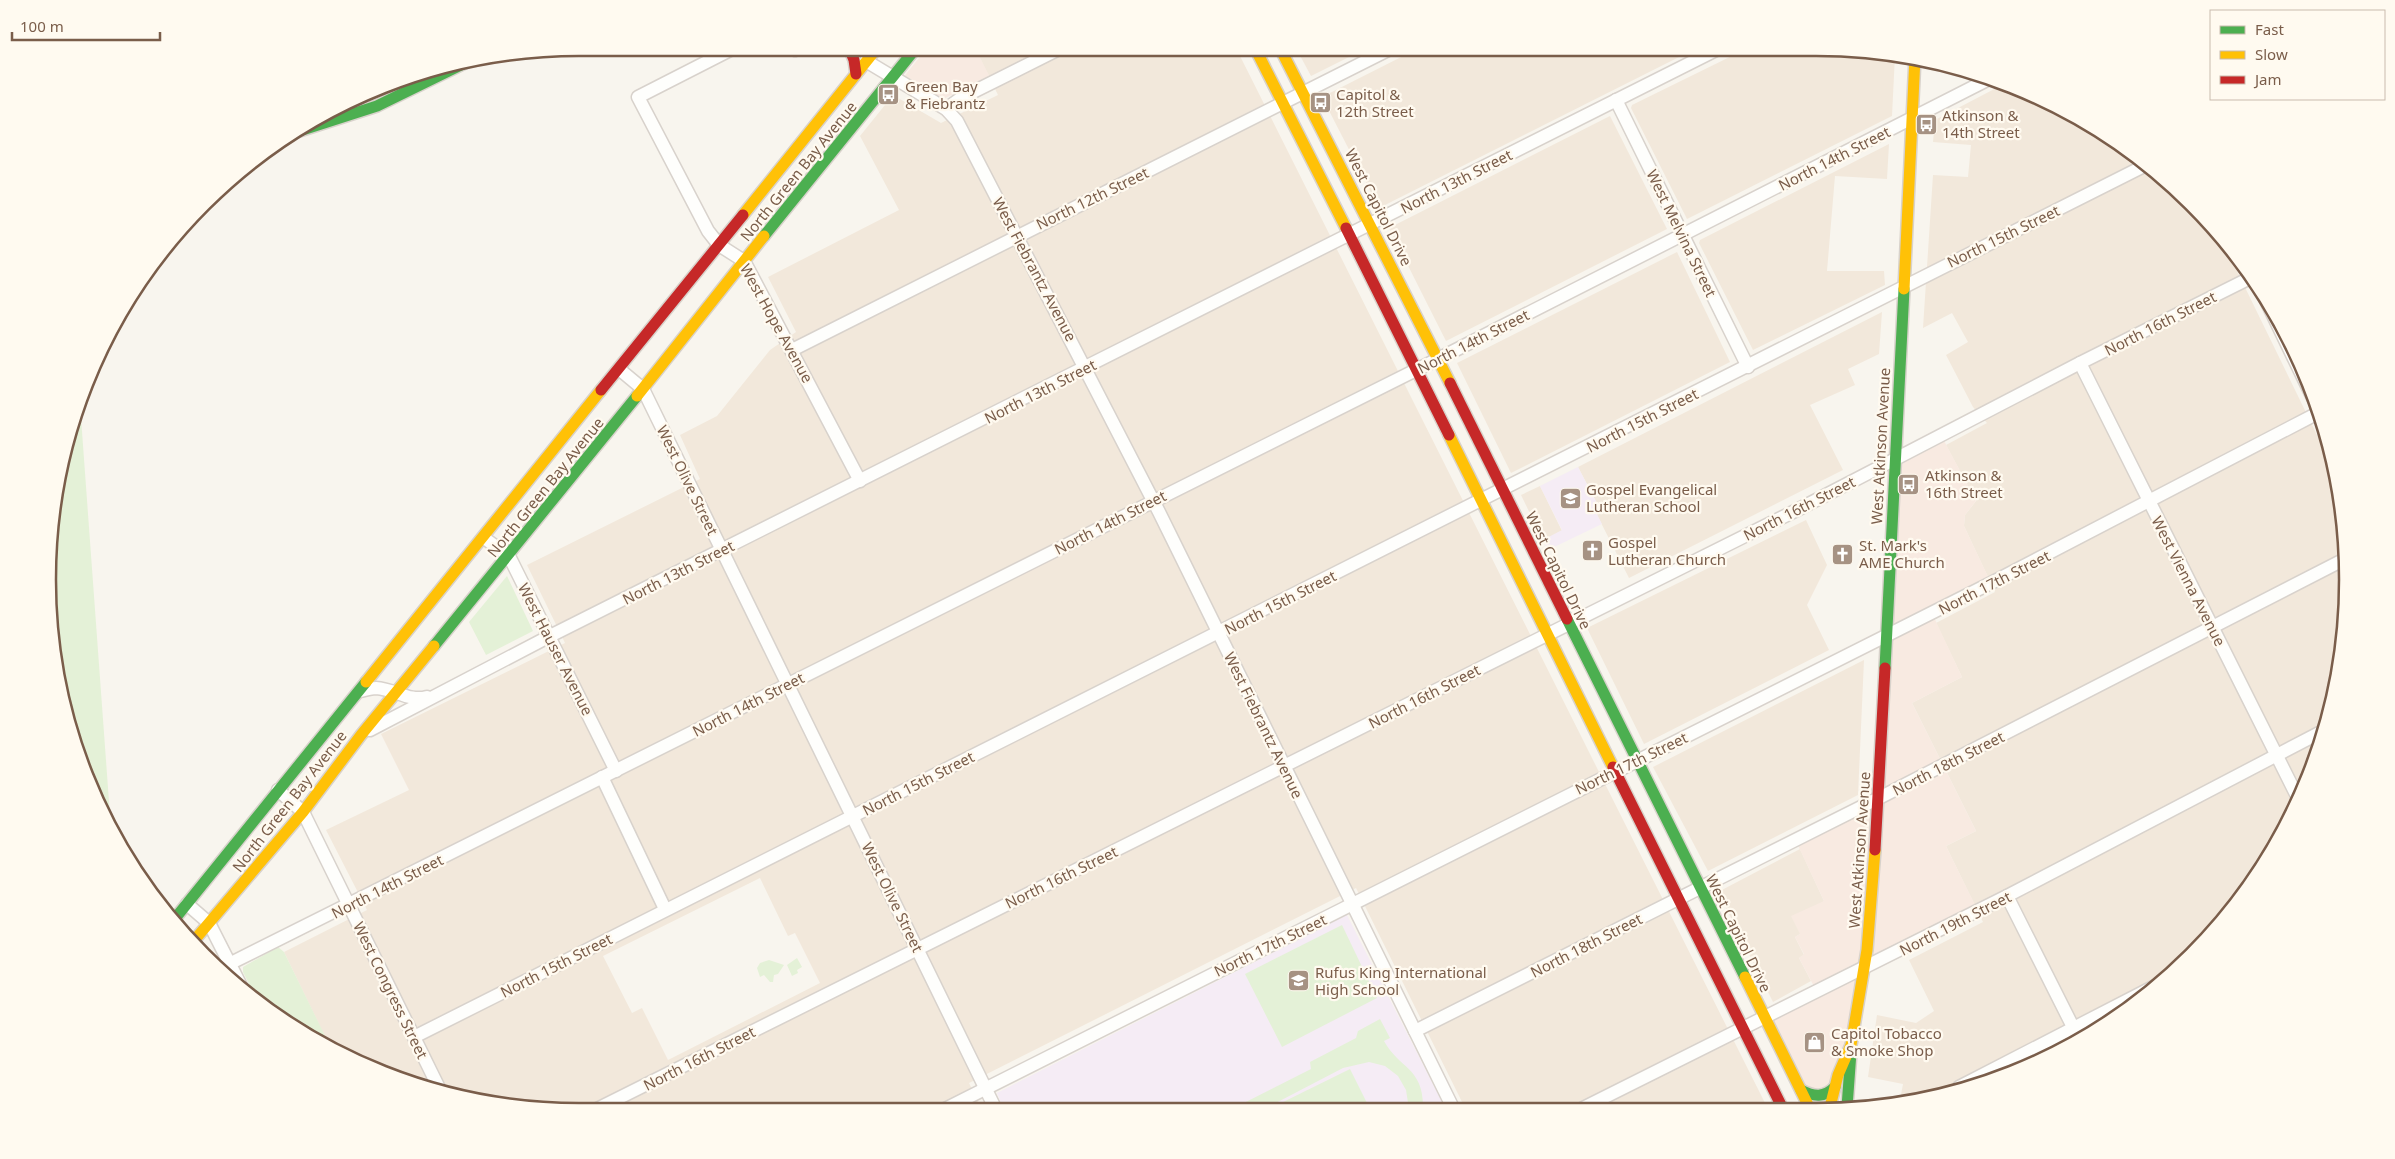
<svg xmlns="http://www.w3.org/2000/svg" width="2395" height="1159" viewBox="0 0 2395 1159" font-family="'Noto Sans',sans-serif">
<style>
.residential{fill:#f2e8db;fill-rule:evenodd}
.commercial{fill:#f8eae1}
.industrial{fill:#ebe5de}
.education{fill:#f5ecf5}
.green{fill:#e4f1d7}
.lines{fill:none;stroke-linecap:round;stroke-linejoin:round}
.street-casing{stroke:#d8d2cc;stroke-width:15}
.fast-casing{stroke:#d8d2cb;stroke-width:14}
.slow-casing{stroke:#d8d2cb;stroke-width:14}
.jam-casing{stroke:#d8d2cb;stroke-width:14}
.street{stroke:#fefefc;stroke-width:12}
.fast{stroke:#4caf50;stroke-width:11}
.slow{stroke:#ffc107;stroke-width:11}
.jam{stroke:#c62828;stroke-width:11}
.labels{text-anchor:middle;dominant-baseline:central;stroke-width:4.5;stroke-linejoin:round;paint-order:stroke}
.poi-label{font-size:15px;fill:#7a5d4a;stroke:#fffaf0;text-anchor:start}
.street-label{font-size:15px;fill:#7a5d4a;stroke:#fffaf0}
.rim{fill:none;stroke:#7a5d4a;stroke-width:2.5}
</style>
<rect width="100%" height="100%" fill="#f8f5ee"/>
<g class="residential">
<path d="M980 48H1236L1767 1107 1465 1108 1356 888 969 1083 982 1110 579 1111 475 1101 376 1071 330 1047 284 952 367 910 326 830 409 790 381 734 565 643 527 565 700 479 680 435 717 416 770 350 796 332 768 277 899 210 860 136 893 95 941 123 998 95 976 50ZM760 878 788 936 795 933 820 983 668 1060 642 1008 632 1013 603 956Z"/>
<polygon points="1296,48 1367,48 1311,76"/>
<polygon points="1419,48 1697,48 1379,208 1322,97"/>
<polygon points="1748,48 1816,48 1895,55 1892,116 1687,219 1631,108 1632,105"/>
<polygon points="2001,82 2019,88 2111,137 2192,204 2244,267 2237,271 2337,476 2347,580 2337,684 2307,783 2238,903 2140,1001 2019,1071 1896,1104 1900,1100 1903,1084 1868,1077 1877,1015 1916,1023 1934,1011 1909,960 1983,922 1946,846 1976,831 1912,703 1962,677 1936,623 1995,592 1964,526 1965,515 1976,501 1946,445 1987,423 1973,407 1946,355 1968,342 1952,313 1923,328 1933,175 1968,177 1971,145 1933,142 1935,120 2002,85"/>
<polygon points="1610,116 1667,229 1446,341 1389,228"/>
<polygon points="1889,144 1887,179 1835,176 1827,271 1884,271 1885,285 1753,350 1699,243 1700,240"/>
<polygon points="1677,252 1730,362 1511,473 1457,363"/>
<polygon points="1882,312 1879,354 1848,369 1855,385 1810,405 1843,470 1629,578 1596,513 1601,511 1578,467"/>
<polygon points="1540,486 1562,531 1543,540 1521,495"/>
<polygon points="1806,520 1827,565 1807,605 1829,650 1644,744 1587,628"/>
<polygon points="1864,660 1858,795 1708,871 1653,767"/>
<polygon points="1800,849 1824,901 1800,934 1795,937 1804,955 1799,958 1811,981 1773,1002 1718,892"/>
</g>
<g class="commercial">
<polygon points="927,48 980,48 976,50 990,77 941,100 902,79"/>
<polygon points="1942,437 1976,501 1965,515 1964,526 1991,583 1932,613 1962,677 1912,703 1976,831 1946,846 1978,911 1863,969 1837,1107 1809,1107 1765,1018 1817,992 1799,958 1804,954 1795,937 1800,934 1791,916 1824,901 1795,839 1879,798 1895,459"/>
</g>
<polygon class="industrial" points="201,946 208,950 218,968 197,948"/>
<g class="education">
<polygon points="1578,467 1601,511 1597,514 1602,524 1548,550 1543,540 1562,530 1540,486"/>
<polygon points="1347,915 1445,1108 1004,1110 997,1093"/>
</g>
<g class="green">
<polygon points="80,404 111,829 102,815 76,750 52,649 48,579 58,475"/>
<polygon points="507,576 533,631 486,655 469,622"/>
<polygon points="1342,925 1377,998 1282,1047 1245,974"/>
<polygon points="278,947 284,952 330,1046 284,1022 257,1000 243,972 243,967"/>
<polygon points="797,958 802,967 797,970 798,973 792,976 787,965"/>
<polygon points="769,960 784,965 778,974 774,975 773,982 770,982 764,975 760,977 757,968 760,963"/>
<path d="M1380 1019 1390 1038 1384 1041C1399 1069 1424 1067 1423 1109H1409L1406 1090 1398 1076 1385 1066 1369 1062 1343 1068 1264 1109H1232L1311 1069 1310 1062 1356 1038 1358 1031Z"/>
<polygon points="1350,1069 1370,1109 1269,1109"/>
</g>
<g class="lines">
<defs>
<g id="street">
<polyline points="734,48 638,97 708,231 719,245 744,261 860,481"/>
<polyline points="790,48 795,50"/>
<polyline points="866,61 946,109 957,121 1159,512 1453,1108"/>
<polyline points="1616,100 1748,367"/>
<polyline points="946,109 961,98 1061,48"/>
<polyline points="2258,284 2314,400"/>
<polyline points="792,350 1392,48"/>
<polyline points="2080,363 2298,798"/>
<polyline points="619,369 643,389 996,1110"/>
<polyline points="484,538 509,556 616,771"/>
<path d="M360 691C365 690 371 688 376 688 395 689 409 702 427 697"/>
<polyline points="370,730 550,636 1720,48"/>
<polyline points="602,777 665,909"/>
<polyline points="278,790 303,812 440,1090"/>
<polyline points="2007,896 2078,1037"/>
<polyline points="187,904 209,923 242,988"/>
<polyline points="231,963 1438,359 1989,79"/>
<polyline points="1415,1031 1879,798 2345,559"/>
<polyline points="414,1037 2146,165"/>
<polyline points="1959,1087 2155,986"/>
<polyline points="1583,1108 2007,896 2323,731"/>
<polyline points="943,1110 1991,583 2318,413"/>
<polyline points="593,1111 1797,510 2080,363 2252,277"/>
</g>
<g id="fast">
<polyline points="293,133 377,106 473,59"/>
<polyline points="764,236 916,48"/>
<polyline points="1567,619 1745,977"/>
<polyline points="434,646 637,396"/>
<polyline points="1885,668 1904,289"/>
<polyline points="173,921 366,682"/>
<path d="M1801 1090C1814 1097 1824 1098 1835 1087"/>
<polyline points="1847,1107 1851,1052"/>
</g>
<g id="slow">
<polyline points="1255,48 1346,228"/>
<polyline points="1280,48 1450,383"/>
<polyline points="743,215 877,48"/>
<polyline points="1904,289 1915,57"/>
<polyline points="637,396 764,236"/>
<polyline points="1449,435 1613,767"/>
<polyline points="366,682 601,390"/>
<polyline points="192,943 303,812 361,735 434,646"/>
<polyline points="1745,977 1809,1107"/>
<polyline points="1830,1107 1838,1075 1851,1045 1867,950 1875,850"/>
</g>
<g id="jam">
<polyline points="849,48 854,60 856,74"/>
<polyline points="1346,228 1449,435"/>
<polyline points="1450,383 1567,619"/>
<polyline points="601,390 743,215"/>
<polyline points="1613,767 1782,1107"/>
<polyline points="1875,850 1885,668"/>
</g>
</defs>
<use href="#street" class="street-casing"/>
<use href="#fast" class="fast-casing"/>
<use href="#slow" class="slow-casing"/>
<use href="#jam" class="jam-casing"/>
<use href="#street" class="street"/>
<use href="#fast" class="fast"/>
<use href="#slow" class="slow"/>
<use href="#jam" class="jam"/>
</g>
<defs>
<symbol id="bus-square" viewBox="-11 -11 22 22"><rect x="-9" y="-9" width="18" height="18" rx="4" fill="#a69283" stroke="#fffaf0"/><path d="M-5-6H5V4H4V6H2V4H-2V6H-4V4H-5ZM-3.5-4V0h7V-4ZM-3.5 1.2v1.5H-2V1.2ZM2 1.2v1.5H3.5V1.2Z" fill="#fff"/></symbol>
<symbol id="school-square" viewBox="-11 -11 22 22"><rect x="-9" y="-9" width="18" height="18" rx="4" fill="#a69283" stroke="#fffaf0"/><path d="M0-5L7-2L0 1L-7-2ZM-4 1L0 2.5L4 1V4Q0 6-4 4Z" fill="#fff"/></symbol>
<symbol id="church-square" viewBox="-11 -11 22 22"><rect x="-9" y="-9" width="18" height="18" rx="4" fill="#a69283" stroke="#fffaf0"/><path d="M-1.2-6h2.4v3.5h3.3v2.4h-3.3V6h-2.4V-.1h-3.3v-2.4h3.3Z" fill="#fff"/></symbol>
<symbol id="shop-square" viewBox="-11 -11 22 22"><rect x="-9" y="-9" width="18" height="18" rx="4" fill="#a69283" stroke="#fffaf0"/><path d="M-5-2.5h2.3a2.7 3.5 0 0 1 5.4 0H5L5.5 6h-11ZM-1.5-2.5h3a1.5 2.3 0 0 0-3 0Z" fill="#fff"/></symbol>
</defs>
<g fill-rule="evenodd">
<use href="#bus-square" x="876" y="82" width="25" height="25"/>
<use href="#bus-square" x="1308" y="90" width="25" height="25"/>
<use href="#bus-square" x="1914" y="112" width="25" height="25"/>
<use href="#bus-square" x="1896" y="472" width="25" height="25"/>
<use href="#school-square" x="1558" y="486" width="25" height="25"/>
<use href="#church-square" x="1580" y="538" width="25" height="25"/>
<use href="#church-square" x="1830" y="542" width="25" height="25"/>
<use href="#school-square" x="1286" y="968" width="25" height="25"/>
<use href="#shop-square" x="1802" y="1030" width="25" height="25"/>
</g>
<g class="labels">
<g class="poi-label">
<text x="905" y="86">Green Bay<tspan x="905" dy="17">&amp; Fiebrantz</tspan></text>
<text x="1336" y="94">Capitol &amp;<tspan x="1336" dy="17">12th Street</tspan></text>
<text x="1942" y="115">Atkinson &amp;<tspan x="1942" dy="17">14th Street</tspan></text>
<text x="1925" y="475">Atkinson &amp;<tspan x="1925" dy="17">16th Street</tspan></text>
<text x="1586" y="489">Gospel Evangelical<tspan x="1586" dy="17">Lutheran School</tspan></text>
<text x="1608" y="542">Gospel<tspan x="1608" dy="17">Lutheran Church</tspan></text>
<text x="1859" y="545">St. Mark's<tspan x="1859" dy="17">AME Church</tspan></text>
<text x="1315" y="972">Rufus King International<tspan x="1315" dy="17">High School</tspan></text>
<text x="1831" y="1033">Capitol Tobacco<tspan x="1831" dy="17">&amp; Smoke Shop</tspan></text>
</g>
<g class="street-label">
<text transform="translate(1834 158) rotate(-27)">North 14th Street</text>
<text transform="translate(798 171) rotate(-51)">North Green Bay Avenue</text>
<text transform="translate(1456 181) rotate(-27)">North 13th Street</text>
<text transform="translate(1092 198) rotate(-26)">North 12th Street</text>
<text transform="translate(1379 207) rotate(63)">West Capitol Drive</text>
<text transform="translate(1682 233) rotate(64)">West Melvina Street</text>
<text transform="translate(2003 236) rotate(-26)">North 15th Street</text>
<text transform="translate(1035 269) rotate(62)">West Fiebrantz Avenue</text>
<text transform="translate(777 323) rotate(61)">West Hope Avenue</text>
<text transform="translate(2160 323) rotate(-27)">North 16th Street</text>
<text transform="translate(1473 341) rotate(-27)">North 14th Street</text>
<text transform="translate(1040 391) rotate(-27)">North 13th Street</text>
<text transform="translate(1642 420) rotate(-27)">North 15th Street</text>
<text transform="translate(1880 446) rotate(-87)">West Atkinson Avenue</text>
<text transform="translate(688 480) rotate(64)">West Olive Street</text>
<text transform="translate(545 487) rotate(-51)">North Green Bay Avenue</text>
<text transform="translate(1799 508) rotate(-27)">North 16th Street</text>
<text transform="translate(1110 522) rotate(-27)">North 14th Street</text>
<text transform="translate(1559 570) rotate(64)">West Capitol Drive</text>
<text transform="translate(678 572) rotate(-27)">North 13th Street</text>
<text transform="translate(2189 581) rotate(63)">West Vienna Avenue</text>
<text transform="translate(1994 582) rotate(-27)">North 17th Street</text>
<text transform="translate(1280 602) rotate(-27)">North 15th Street</text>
<text transform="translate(556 649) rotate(63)">West Hauser Avenue</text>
<text transform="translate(1424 696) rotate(-27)">North 16th Street</text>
<text transform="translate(748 704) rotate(-27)">North 14th Street</text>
<text transform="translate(1264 725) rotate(64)">West Fiebrantz Avenue</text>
<text transform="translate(1631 763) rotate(-26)">North 17th Street</text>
<text transform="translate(1948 763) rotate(-27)">North 18th Street</text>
<text transform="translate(918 783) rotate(-27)">North 15th Street</text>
<text transform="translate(289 801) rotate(-52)">North Green Bay Avenue</text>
<text transform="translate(1859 850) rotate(-86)">West Atkinson Avenue</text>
<text transform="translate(1061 877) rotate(-26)">North 16th Street</text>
<text transform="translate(387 886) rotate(-27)">North 14th Street</text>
<text transform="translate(893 897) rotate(64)">West Olive Street</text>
<text transform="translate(1955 923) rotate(-27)">North 19th Street</text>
<text transform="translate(1739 933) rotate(64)">West Capitol Drive</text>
<text transform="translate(1270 945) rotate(-26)">North 17th Street</text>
<text transform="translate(1586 945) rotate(-27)">North 18th Street</text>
<text transform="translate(556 965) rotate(-27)">North 15th Street</text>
<text transform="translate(391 990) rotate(64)">West Congress Street</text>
<text transform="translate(699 1058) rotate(-27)">North 16th Street</text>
</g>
</g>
<path d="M0 0H2395V1159H0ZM579 56H1816A523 523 0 0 1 2339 579V580A523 523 0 0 1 1816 1103H579A523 523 0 0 1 56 580V579A523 523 0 0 1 579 56Z" fill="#fffaf0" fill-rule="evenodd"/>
<path class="rim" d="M579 56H1816A523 523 0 0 1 2339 579V580A523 523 0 0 1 1816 1103H579A523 523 0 0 1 56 580V579A523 523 0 0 1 579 56Z"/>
<rect x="2210" y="10" width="175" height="90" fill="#fffaf0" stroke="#cabbae"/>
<rect x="2220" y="26" width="25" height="8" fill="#4caf50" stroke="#cabbae"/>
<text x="2255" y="35" font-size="15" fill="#7a5d4a">Fast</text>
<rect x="2220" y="51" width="25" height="8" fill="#ffc107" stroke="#cabbae"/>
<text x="2255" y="60" font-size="15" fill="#7a5d4a">Slow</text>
<rect x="2220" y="76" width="25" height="8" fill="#c62828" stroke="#cabbae"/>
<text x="2255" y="85" font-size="15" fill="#7a5d4a">Jam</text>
<path d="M12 32v8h148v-8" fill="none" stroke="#7a5d4a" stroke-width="2.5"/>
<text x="20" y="32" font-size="15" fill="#7a5d4a" stroke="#fffaf0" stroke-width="4" paint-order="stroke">100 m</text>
</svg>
